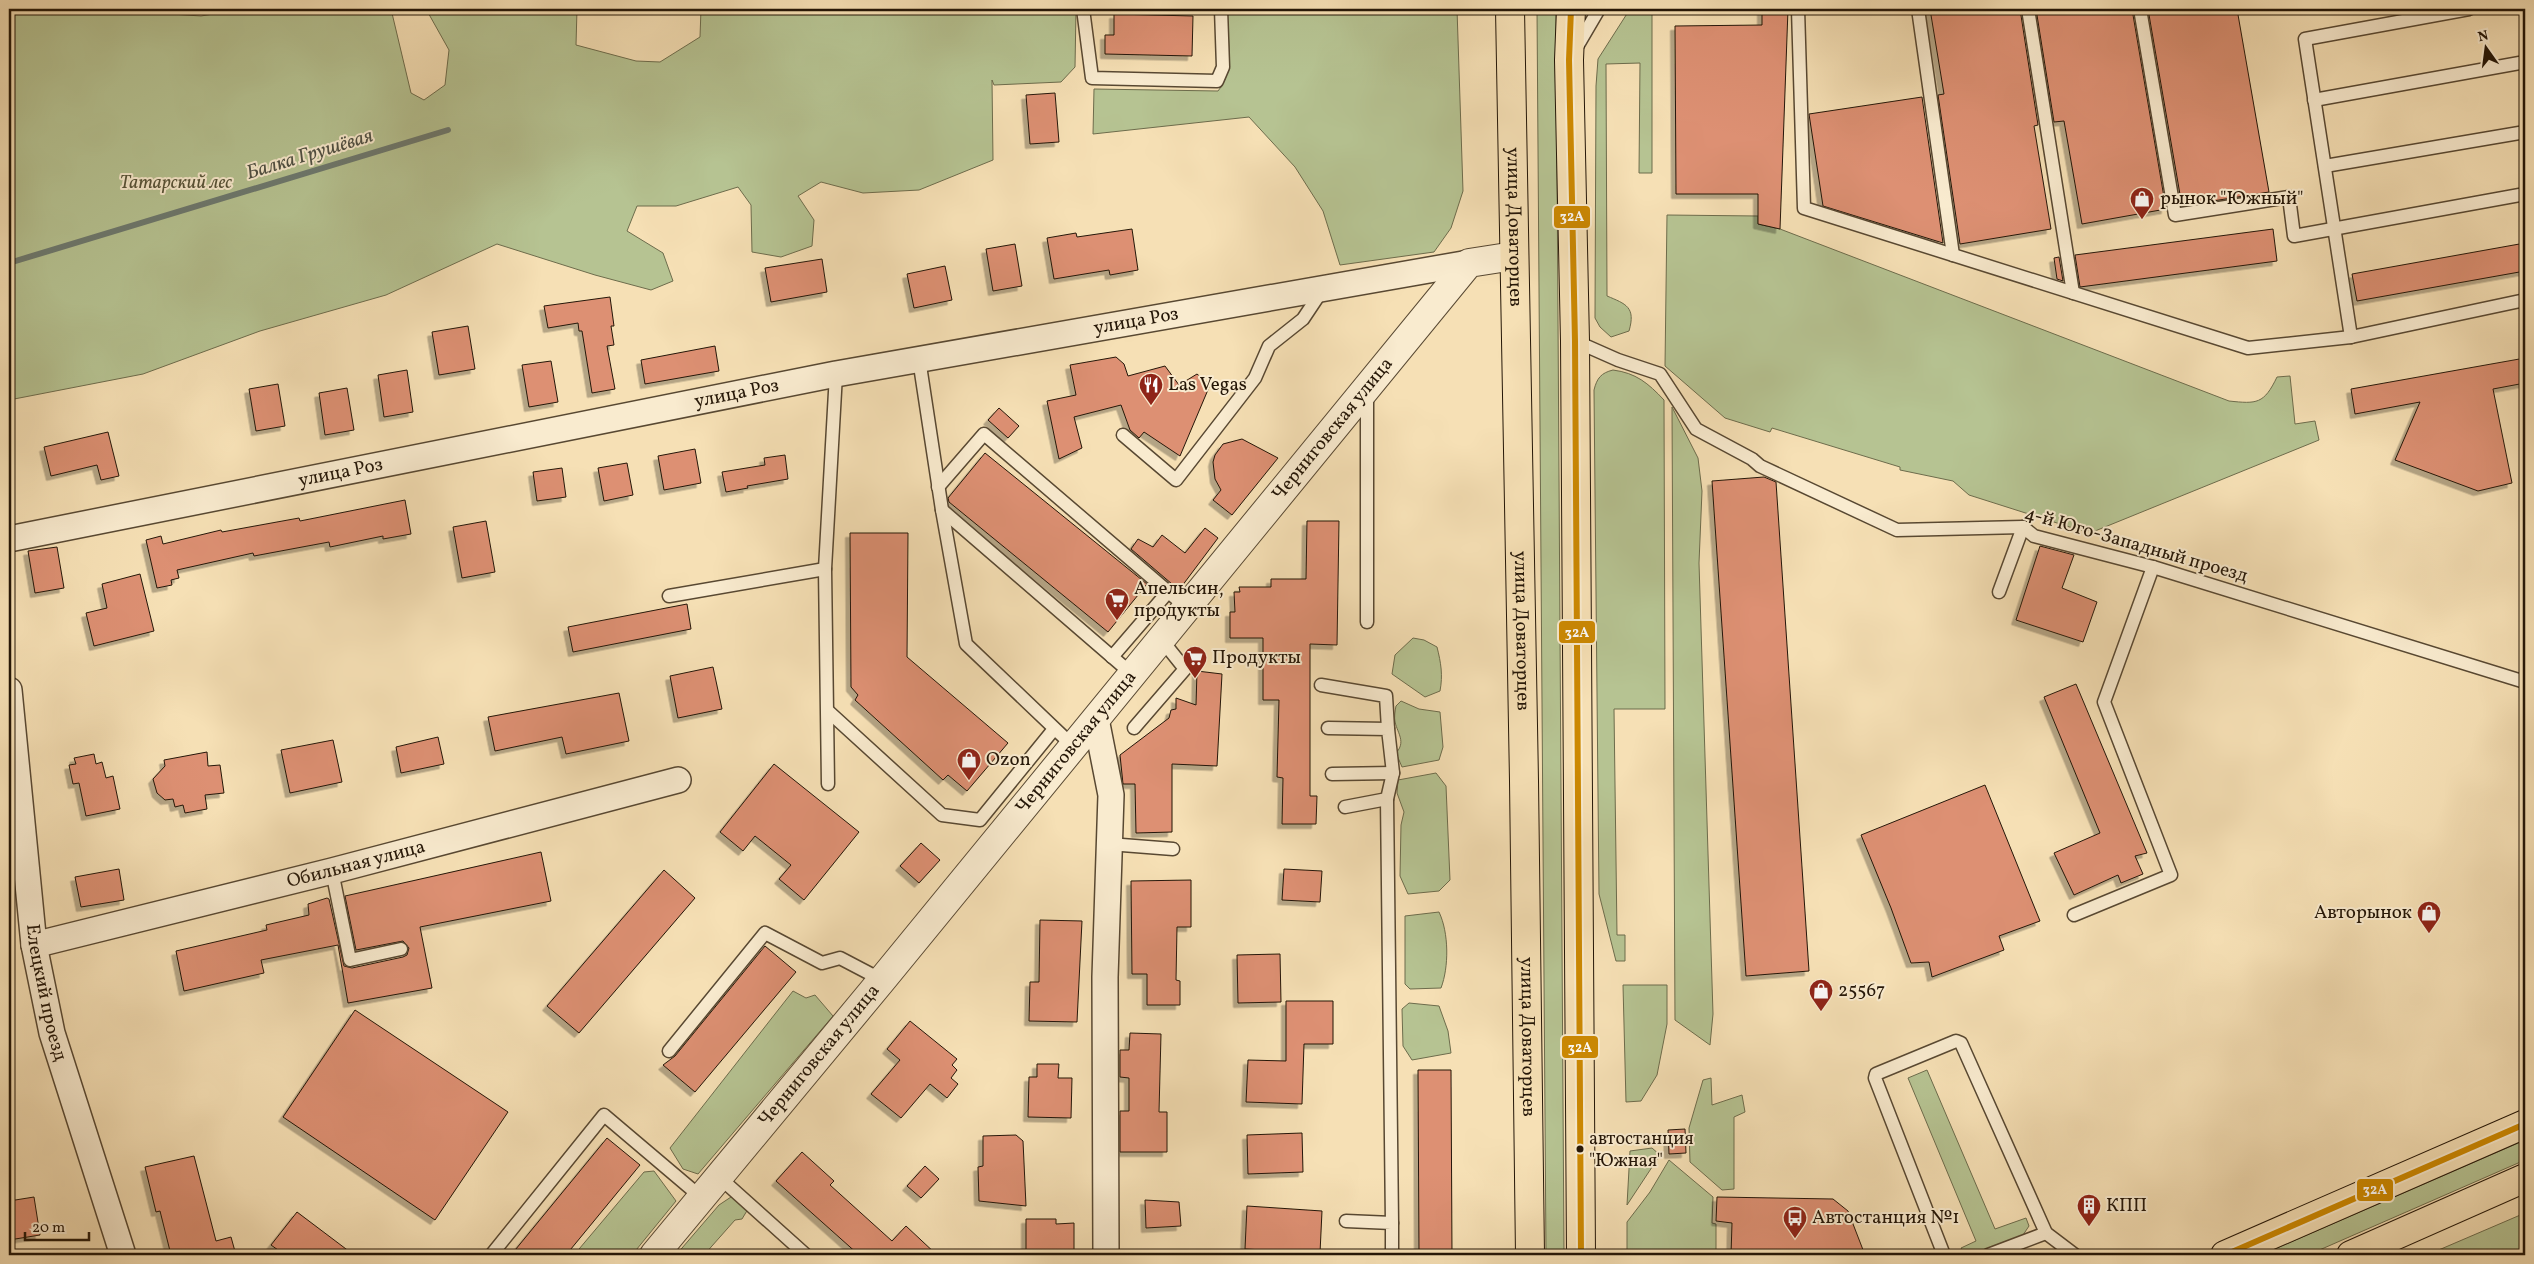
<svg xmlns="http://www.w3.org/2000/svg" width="2534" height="1264" viewBox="0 0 2534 1264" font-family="Vollkorn,serif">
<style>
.green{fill:#b6c392;stroke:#6d6c4c}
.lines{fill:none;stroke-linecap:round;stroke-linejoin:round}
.stream{stroke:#6d796f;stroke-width:6}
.building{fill:#dd9073;stroke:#241607;filter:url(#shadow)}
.service-casing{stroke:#584832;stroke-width:15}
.minor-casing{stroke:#584832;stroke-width:28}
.tertiary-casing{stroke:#584832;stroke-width:30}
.primary-casing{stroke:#241607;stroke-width:30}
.service{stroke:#f9ebcf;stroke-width:12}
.minor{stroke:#f9ebcf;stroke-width:25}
.tertiary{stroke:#f9ebcf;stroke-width:28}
.primary{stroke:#f6e0b5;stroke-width:28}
.bus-1-casing{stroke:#f9ebcf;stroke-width:10}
.bus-1{stroke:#cd8901;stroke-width:6}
.bus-dot{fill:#241607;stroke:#f9ebcf;stroke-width:2}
.labels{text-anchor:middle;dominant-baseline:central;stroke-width:4;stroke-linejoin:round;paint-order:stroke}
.bus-label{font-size:18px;fill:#241607;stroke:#f9ebcf;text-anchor:start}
.park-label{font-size:19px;font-style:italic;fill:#575338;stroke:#f9ebcf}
.poi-label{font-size:19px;fill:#241607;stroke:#f9ebcf;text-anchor:start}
.street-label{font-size:19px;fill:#241607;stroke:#f9ebcf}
.water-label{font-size:20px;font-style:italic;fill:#4f5044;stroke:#f9ebcf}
.line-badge{stroke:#f9ebcf;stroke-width:2}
.badge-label{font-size:14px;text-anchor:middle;font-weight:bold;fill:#fff}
</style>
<defs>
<filter id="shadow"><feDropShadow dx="-4.5" dy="4.5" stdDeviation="0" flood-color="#0004"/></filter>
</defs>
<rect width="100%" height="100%" fill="#f6e0b5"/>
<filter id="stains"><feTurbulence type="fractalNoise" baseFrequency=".004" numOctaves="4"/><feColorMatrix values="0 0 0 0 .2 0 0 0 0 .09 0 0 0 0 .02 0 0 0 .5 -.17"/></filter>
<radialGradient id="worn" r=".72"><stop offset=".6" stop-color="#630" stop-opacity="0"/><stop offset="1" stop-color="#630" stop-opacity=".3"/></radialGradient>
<g class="green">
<polygon points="9,9 97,9 201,16 243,9 391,9 411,93 424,100 445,85 449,50 426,9 577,9 576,45 636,61 660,62 700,37 701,9 1076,9 1075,67 1061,82 994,85 992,80 993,160 919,190 863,193 821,182 798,196 814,220 812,246 781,257 752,252 751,205 738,187 676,206 637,206 627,231 663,253 673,281 651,290 595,275 497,244 386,295 260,331 143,374 9,400"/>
<path d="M1226 9H1457L1463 191 1451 228 1434 252 1340 265 1323 211 1295 167 1249 117 1093 134 1094 89 1218 91C1236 70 1227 35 1226 9Z"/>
<polygon points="1537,9 1556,9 1564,1255 1546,1255"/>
<path d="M1630 9H1652V173H1639L1640 63 1606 64 1607 296C1626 304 1636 307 1629 331L1611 337 1600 327 1595 318 1596 86 1598 59Z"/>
<path d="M1667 215 1758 216V224L1780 229 2229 401C2257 404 2264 404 2277 377L2290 376 2295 424 2315 421 2319 440 2095 531 2079 530 1969 495 1953 481 1900 470V467L1772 428 1770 432 1725 418 1665 366Z"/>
<path d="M1613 370C1636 373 1648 383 1664 400L1665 709H1614L1617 935H1625V961H1616L1599 894 1594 390C1597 378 1601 373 1613 370Z"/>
<polygon points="1672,407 1698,458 1702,491 1699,563 1713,1014 1710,1045 1675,1020"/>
<path d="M1413 638 1424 640 1437 647C1441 663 1443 675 1440 691L1425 697 1392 674 1395 655Z"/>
<path d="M1401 701 1419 709 1440 712 1443 747 1439 760 1402 767 1396 753C1406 742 1398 734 1395 722 1394 717 1395 711 1396 706Z"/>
<polygon points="1436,773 1446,786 1450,880 1439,891 1408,894 1400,876 1401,825 1404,812 1397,793 1398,780"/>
<path d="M1439 912C1449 933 1449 967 1441 988L1410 989 1405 984V916Z"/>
<polygon points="1623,985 1667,985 1667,1024 1657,1075 1641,1101 1626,1102"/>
<polygon points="793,991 806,998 815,995 833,1016 698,1174 683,1169 670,1148"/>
<polygon points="1409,1003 1439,1006 1448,1031 1451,1053 1412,1060 1403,1046 1402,1009"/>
<polygon points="1927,1070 1995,1229 2026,1218 2029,1226 2023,1235 1973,1254 1964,1253 1961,1248 1976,1241 1908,1078"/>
<polygon points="1711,1078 1712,1105 1742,1095 1745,1112 1734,1117 1734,1189 1722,1190 1690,1162 1689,1128 1703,1080"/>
<polygon points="2525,1140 2525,1160 2308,1255 2261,1255"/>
<polygon points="1652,1148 1660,1155 1627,1205 1630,1151"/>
<polygon points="1669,1160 1713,1197 1712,1223 1716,1224 1716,1255 1627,1255 1627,1222 1650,1192"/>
<polygon points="654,1171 676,1201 632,1255 574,1255 644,1172"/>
<polygon points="734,1195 748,1209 742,1219 735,1220 704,1255 676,1255 719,1205"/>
<polygon points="2525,1213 2525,1255 2427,1255"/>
</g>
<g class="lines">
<polyline class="stream" points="9,263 448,130"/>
</g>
<g class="building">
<polygon points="1762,9 1788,9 1780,229 1758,224 1758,194 1676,194 1675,26 1762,25"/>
<polygon points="1930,9 2020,9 2038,125 2034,126 2051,229 1960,244 1938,95 1944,94"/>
<polygon points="2036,9 2132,9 2166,209 2082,224 2064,121 2054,122"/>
<polygon points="2148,9 2237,9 2269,192 2182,206"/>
<polygon points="1114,14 1193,16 1192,56 1105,54 1105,35 1114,35"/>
<polygon points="1055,93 1059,142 1030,144 1026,95"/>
<polygon points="1922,97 1943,243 1823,206 1809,114"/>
<polygon points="1132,229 1138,270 1110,275 1109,270 1054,279 1047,238 1076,233 1077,237"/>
<polygon points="2273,229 2277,261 2080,287 2075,255"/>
<polygon points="2525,243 2525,271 2357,301 2352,274"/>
<polygon points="1015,244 1022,286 993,291 986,249"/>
<polygon points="2059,257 2063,281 2057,279 2054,258"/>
<polygon points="822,259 827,292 771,302 765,268"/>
<polygon points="945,266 952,300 914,308 907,274"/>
<polygon points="610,297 614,326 611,326 614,345 607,346 615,389 592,393 582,331 579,331 578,323 548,328 544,306"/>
<polygon points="468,326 475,369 439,375 432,332"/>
<polygon points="715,346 719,371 645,384 641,360"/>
<polygon points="1116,357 1124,364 1128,376 1165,366 1179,385 1197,374 1210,385 1180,456 1144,432 1139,438 1130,430 1121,405 1074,417 1082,448 1059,459 1047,401 1076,395 1070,365"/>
<polygon points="2525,358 2525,383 2493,389 2512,483 2478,491 2395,460 2420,402 2355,414 2351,389"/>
<polygon points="551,361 558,402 529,407 522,365"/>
<polygon points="407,370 413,412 384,417 378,375"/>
<polygon points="278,384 285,426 256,431 249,389"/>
<polygon points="347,388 354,430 325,435 319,393"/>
<polygon points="999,408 1019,426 1008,438 988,420"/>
<polygon points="108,432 119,476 101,480 97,465 51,476 44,447"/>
<polygon points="1242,439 1278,458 1232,515 1213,500 1221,490 1215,479 1213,462 1215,455 1223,444"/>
<polygon points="695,449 701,483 664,490 658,456"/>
<polygon points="985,453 1147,584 1108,632 949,502 948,498"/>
<polygon points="785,455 788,479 747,486 748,488 726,492 722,472 765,465 764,458"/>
<polygon points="627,463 633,495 604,501 598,468"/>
<polygon points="562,468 566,497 537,501 533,472"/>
<polygon points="1764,477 1776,482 1809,971 1746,976 1712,481"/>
<polygon points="405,500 411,534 383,539 383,536 330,547 329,542 254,556 253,553 177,570 179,578 171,580 172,585 157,588 146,540 161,536 163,544 221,530 222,532 299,518 300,521"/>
<polygon points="486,521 495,572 462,578 453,527"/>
<polygon points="1307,521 1339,521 1337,645 1310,644 1310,796 1317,796 1316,824 1282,824 1283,778 1277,777 1279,700 1263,700 1263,638 1230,638 1230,612 1235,612 1234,592 1240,592 1239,587 1271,587 1271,579 1306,579"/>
<polygon points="1205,528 1218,538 1179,590 1131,549 1138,539 1153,547 1162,535 1185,553"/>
<polygon points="850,533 908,533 907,657 1008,743 967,791 948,775 943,780 855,700 858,695 851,687"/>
<polygon points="2040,546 2074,555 2062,588 2097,602 2083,642 2016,620"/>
<polygon points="57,547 64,588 35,593 28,551"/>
<polygon points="140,574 154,631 94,646 86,613 107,608 102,584"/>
<polygon points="687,604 691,629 573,652 568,627"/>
<polygon points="713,667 722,709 678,718 670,676"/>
<polygon points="1197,671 1222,674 1217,766 1172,764 1172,832 1136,833 1135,784 1123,784 1120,755 1169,718 1171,710 1176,709 1176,698 1196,705"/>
<polygon points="2076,684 2147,853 2135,856 2143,874 2121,883 2118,875 2074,895 2054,853 2100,833 2044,697"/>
<polygon points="619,693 629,741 566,754 562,737 495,751 488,717"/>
<polygon points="438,737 444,764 401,773 396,747"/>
<polygon points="333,740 342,782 290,793 281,750"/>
<polygon points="207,752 208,766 220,765 224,793 205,795 207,809 185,813 183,805 175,807 173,799 165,800 157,793 153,779 165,766 164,760"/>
<polygon points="94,754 96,764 102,762 106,778 113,776 120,809 86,816 79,783 73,784 69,765 76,764 74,758"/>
<polygon points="774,764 859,832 804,900 779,879 791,865 755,836 743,851 720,832"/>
<polygon points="1985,785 2040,921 1999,936 2004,950 1932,977 1929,962 1911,963 1891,908 1861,835"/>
<polygon points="921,843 940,860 919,883 900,866"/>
<polygon points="541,852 551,901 420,927 432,988 348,1003 338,945 261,960 264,973 184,991 176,951 267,930 266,925 309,915 308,904 327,898 329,899 344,966 352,968 403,957 407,955 409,948 403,941 356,950 345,896"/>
<polygon points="119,869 124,900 81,907 75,877"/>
<polygon points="1284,869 1322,871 1320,902 1282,900"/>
<polygon points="664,870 695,898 579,1033 547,1006"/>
<polygon points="1191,880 1191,927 1177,927 1176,980 1180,981 1180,1005 1147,1005 1147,974 1132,974 1131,881"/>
<polygon points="1040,920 1082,921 1077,1022 1029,1021 1030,982 1039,982"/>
<polygon points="765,946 796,972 695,1092 663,1065 675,1056"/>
<polygon points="1280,954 1281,1002 1238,1003 1237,955"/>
<polygon points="1286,1001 1333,1001 1333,1044 1304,1044 1302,1104 1246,1102 1248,1060 1286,1061"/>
<polygon points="355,1010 508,1112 435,1220 283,1117"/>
<polygon points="910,1021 957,1059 952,1065 957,1070 951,1078 958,1084 947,1098 930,1084 901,1118 871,1094 900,1060 887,1049"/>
<polygon points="1130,1033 1161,1034 1159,1112 1167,1112 1167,1152 1120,1152 1120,1111 1129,1111 1129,1078 1120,1077 1120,1050 1129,1050"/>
<polygon points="1037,1064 1059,1064 1058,1078 1072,1078 1071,1118 1028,1117 1029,1077 1037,1077"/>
<polygon points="1418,1070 1451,1070 1452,1255 1419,1255"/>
<polygon points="1685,1129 1686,1153 1669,1154 1668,1130"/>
<polygon points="1302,1133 1303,1172 1248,1174 1247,1135"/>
<polygon points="1016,1135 1023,1141 1026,1206 979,1201 978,1167 983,1166 983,1136"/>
<polygon points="607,1138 640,1165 566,1255 511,1255"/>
<polygon points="802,1152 834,1181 830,1185 892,1241 906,1226 937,1255 859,1255 776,1181"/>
<polygon points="194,1156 216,1241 231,1237 236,1255 171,1255 160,1211 156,1212 145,1167"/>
<polygon points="925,1166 939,1179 921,1198 907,1186"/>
<polygon points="34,1197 40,1235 9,1240 9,1201"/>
<polygon points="1717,1197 1833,1199 1848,1211 1865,1255 1731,1255 1732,1223 1716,1221"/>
<polygon points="1145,1200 1179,1202 1181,1226 1146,1228"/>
<polygon points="1247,1206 1322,1211 1320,1253 1245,1249"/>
<polygon points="297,1212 354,1255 285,1255 271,1245"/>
<polygon points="1026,1219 1056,1219 1056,1224 1074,1223 1074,1255 1026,1255"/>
</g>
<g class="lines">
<defs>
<g id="service">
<polyline points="1083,9 1092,78 1217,81 1223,67 1221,9"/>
<polyline points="1798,9 1804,208 2248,348 2351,337"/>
<polyline points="1918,9 1953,255"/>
<polyline points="2028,9 2073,293"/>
<polyline points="2140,9 2175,215 2289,197 2294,236 2525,194"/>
<polyline points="2469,9 2305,39 2351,337 2525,300"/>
<polyline points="1575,50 1599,9"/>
<polyline points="2314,100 2525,62"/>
<polyline points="2325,166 2525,132"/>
<polyline points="1575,341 1618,360 1660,374 1696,429 1752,459 1760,466 1897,530 2023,527 2034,536 2153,567 2525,682"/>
<polyline points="919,359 942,510 966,644 1073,746"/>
<polyline points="1123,435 1176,480 1255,378 1269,346 1303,319 1323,289"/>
<polyline points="938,487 984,434 1186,607"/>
<polyline points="942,510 1132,674"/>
<polyline points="1999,592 2023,527"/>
<polyline points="669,596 825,569"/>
<polyline points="1367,622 1367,392"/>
<polyline points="1112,657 1168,592"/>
<polyline points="1321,685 1386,696 1388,729"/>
<polyline points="829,712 942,815 980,820 1054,729"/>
<polyline points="1134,728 1185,669 1161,639"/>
<polyline points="1328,728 1388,729 1393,773 1387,799 1345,807"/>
<polyline points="1332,774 1393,773"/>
<polyline points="828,784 825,569 836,374"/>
<polyline points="1387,799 1392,1223"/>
<polyline points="1109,844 1173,849"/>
<polyline points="332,871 350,960 401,949"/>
<polyline points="2074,915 2171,875 2104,702 2153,567"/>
<polyline points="669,1051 765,933 822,963 840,958 882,980"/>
<polyline points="719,1177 806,1255"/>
<polyline points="1346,1221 1392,1223 1392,1255"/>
<polyline points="492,1254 604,1115 702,1198"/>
<polyline points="1944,1255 1875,1078 1876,1074 1956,1041 1961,1043 2046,1233 2075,1255"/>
<polyline points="1988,1255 2046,1233"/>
</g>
<g id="minor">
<path id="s1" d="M9 539 836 374 1469 263"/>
<path id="s2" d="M9 690 34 945 52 1033 123 1255"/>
<polyline points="1096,719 1111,795 1105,977 1106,1255"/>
<path id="s3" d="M34 945 332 871 678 780"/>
</g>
<g id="tertiary">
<path id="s4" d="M654 1255 882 980 1469 263 1514 256"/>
</g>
<g id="primary">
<path id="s5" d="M1510 9 1524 781 1530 1255"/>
<polyline points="1571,9 1569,60 1575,341 1581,1255"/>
<polyline points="2225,1255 2525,1124"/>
<polyline points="2351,1255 2525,1178"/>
</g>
</defs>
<use href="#service" class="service-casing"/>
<use href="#minor" class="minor-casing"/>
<use href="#tertiary" class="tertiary-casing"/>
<use href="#primary" class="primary-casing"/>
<use href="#service" class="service"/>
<use href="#minor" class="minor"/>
<use href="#tertiary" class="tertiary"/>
<use href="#primary" class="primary"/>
<defs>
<g id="bus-1">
<polyline points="1571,9 1569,60 1575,341 1581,1255"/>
<polyline points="2225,1255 2525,1124"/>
</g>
</defs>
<use href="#bus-1" class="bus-1-casing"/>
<use href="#bus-1" class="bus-1"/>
</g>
<defs>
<symbol id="shop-pin" viewBox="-11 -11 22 30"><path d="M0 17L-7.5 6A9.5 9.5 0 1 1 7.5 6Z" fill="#8f2418" stroke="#f9ebcf"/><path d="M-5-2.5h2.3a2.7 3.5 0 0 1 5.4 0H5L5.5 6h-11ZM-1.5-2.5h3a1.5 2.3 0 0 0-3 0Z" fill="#fff"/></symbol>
<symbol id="restaurant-pin" viewBox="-11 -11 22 30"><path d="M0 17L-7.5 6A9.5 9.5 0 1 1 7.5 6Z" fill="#8f2418" stroke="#f9ebcf"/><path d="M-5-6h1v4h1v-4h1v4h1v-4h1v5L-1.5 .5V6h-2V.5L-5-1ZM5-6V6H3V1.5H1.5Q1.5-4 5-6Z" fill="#fff"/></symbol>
<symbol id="supermarket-pin" viewBox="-11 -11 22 30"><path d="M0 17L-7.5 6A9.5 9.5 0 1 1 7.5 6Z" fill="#8f2418" stroke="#f9ebcf"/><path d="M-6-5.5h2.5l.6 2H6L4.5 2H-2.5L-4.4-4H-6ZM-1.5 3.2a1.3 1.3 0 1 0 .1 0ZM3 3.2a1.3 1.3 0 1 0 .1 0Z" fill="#fff"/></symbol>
<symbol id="building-pin" viewBox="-11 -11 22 30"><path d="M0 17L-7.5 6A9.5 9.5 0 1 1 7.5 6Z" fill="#8f2418" stroke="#f9ebcf"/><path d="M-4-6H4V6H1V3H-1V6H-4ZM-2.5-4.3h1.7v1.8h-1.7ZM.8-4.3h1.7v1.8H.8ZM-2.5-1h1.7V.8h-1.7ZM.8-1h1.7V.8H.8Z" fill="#fff"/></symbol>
<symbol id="bus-pin" viewBox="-11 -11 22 30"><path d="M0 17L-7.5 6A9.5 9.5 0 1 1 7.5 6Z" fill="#8f2418" stroke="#f9ebcf"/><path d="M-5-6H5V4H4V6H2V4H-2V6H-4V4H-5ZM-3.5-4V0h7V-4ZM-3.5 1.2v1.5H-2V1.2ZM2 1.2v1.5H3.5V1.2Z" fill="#fff"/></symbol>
</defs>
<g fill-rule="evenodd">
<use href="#shop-pin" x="2128" y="185" width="28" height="38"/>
<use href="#restaurant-pin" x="1137" y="371" width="28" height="38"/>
<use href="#supermarket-pin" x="1103" y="586" width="28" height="38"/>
<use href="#supermarket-pin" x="1181" y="644" width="28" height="38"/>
<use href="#shop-pin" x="955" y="746" width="28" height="38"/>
<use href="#shop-pin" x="2415" y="899" width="28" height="38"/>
<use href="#shop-pin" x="1807" y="977" width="28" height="38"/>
<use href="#building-pin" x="2075" y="1192" width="28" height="38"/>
<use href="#bus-pin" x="1781" y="1204" width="28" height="38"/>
</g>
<circle class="bus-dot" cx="1580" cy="1149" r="4.5"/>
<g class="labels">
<g class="bus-label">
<text x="1589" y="1139">автостанция<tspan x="1589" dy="22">"Южная"</tspan></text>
</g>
<g class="park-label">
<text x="176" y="183">Татарский лес</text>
</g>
<g class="poi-label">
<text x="2160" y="199">рынок "Южный"</text>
<text x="1168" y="385">Las Vegas</text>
<text x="1134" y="589">Апельсин,<tspan x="1134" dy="22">продукты</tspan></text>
<text x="1212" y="658">Продукты</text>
<text x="986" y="760">Ozon</text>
<text x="2412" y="913" text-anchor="end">Авторынок</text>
<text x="1838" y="991">25567</text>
<text x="2106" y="1206">КПП</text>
<text x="1812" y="1218">Автостанция №1</text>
</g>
<g class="street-label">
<text stroke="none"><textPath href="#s5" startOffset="218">улица Доваторцев</textPath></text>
<text stroke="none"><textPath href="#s1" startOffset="1148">улица Роз</textPath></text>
<text stroke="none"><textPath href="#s1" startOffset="742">улица Роз</textPath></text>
<text stroke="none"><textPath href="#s4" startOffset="1069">Черниговская улица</textPath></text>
<text stroke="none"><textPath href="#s1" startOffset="338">улица Роз</textPath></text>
<text transform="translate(2136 545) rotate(16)">4-й Юго-Западный проезд</text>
<text stroke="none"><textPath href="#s5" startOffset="622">улица Доваторцев</textPath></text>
<text stroke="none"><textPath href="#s4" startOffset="664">Черниговская улица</textPath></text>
<text stroke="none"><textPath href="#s3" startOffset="332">Обильная улица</textPath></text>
<text stroke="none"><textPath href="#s2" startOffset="305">Елецкий проезд</textPath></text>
<text stroke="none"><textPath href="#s5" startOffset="1028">улица Доваторцев</textPath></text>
<text stroke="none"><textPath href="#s4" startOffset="259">Черниговская улица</textPath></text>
</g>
<g class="water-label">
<text transform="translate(310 155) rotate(-17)">Балка Грушёвая</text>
</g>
</g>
<g class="line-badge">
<rect x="1553" y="205" width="38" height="24" rx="5" fill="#cd8901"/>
<rect x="1558" y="620" width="38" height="24" rx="5" fill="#cd8901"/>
<rect x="1561" y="1035" width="38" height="24" rx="5" fill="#cd8901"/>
<rect x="2356" y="1178" width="38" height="24" rx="5" fill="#cd8901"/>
</g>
<g class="badge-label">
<text x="1572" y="221">32A</text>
<text x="1577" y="637">32A</text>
<text x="1580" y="1052">32A</text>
<text x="2375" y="1194">32A</text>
</g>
<rect width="2534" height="1264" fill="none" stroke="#f6e0b5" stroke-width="30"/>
<rect x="10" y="10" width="2514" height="1244" fill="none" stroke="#241607" stroke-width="2.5"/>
<rect x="15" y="15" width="2504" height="1234" fill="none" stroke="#241607"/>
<g transform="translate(2486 48) rotate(346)" stroke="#f9ebcf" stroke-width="4" paint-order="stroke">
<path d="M0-4L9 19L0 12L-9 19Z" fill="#241607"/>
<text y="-8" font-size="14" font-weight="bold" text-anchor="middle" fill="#241607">N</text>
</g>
<path d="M25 1232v8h64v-8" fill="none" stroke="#241607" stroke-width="2.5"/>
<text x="32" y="1232" font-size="15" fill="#241607" stroke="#f9ebcf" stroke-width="4" paint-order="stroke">20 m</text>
<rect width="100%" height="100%" filter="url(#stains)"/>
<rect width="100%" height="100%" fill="url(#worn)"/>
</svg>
